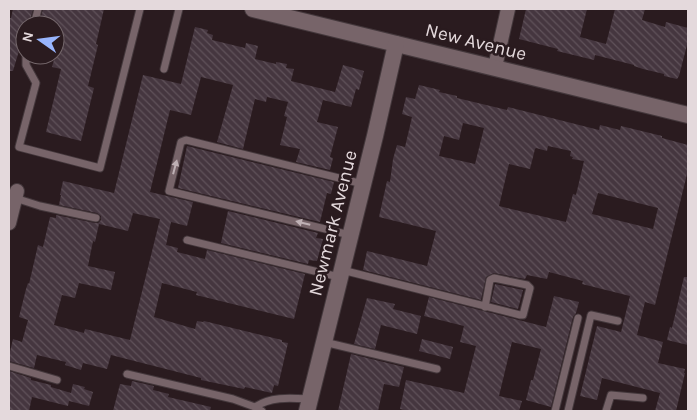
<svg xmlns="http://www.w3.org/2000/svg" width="697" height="420" viewBox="0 0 697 420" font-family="Karla,sans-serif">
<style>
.building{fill:url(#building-back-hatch);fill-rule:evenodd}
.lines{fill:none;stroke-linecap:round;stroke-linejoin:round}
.service-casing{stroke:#44383c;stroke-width:9}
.minor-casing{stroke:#44383c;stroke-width:16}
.tertiary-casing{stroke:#44383c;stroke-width:18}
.service{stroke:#776469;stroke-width:7}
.minor{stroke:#776469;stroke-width:14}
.tertiary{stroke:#776469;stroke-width:16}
.oneway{fill:#beb0b4}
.labels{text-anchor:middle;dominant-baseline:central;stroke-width:5;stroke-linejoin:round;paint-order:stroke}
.street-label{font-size:19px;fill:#e4d9dc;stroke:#2a1b1f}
</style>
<defs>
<pattern id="building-back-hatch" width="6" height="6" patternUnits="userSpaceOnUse" patternTransform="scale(1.25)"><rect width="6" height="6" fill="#45363f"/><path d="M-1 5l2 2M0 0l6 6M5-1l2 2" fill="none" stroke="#60525a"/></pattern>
</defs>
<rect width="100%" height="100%" fill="#2a1b1f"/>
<g class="building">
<polygon points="13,9 33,9 29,25 24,25 19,44 21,44 13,71 9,71 9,18 11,18"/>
<polygon points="43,9 104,9 96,44 98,45 88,86 94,88 81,141 46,132 61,69 52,67 55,56 55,25 39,25"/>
<polygon points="526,9 587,9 580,37 606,44 615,9 645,9 642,20 665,27 666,22 688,28 688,46 687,45 679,76 677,79 664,76 664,74 643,69 634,66 634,65 595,55 594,60 557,51 558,49 519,39"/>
<path d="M195 27 208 30 207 33 213 35 212 40 245 48 246 43 258 46 255 59 276 64V62L287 64 286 68 294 69 291 81 335 92 343 65 364 71 359 90 356 89 351 107 323 100 317 122 338 127 330 157 333 158 330 170 296 162 300 149 280 145 287 117 284 116 288 102 267 97 266 102 255 99 243 149 217 142 233 85 201 77 191 115 170 110 150 192 193 202 187 226 171 222 166 245 178 248 177 252 205 259 207 250 305 274 294 319 196 295 197 292 162 283 154 317 195 329 197 321 203 322 204 321 282 340V342L288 343 278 386 274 385 272 393 245 387 244 389 201 380V378L111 355 107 369 83 363 81 370 65 365 66 362 37 355 34 368 9 361V356L13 339 22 342 28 320 19 317 26 289 28 283 29 284 38 245 43 247 50 217 56 218V215L95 223H98L101 220V216L97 213 59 205 61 195H60L63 181 114 193 143 75 181 84ZM133 213 160 219 130 340 85 329 84 333 54 325 62 295 75 298 79 283 111 290 115 272 88 266 93 241 95 242 99 224 128 231Z"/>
<path d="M419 85 440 90 439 92 457 96V98L507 110 508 107 599 130 600 125 620 130 621 126 662 136V138L688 145V170L655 305 645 302 637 335 663 342 658 363 685 369 684 373H685L676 411H655L660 393 602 378 597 400 580 396 597 326 621 332 630 296 582 284 583 281 549 272 547 279 527 275 525 279 494 273 486 277 481 300 363 270 367 251 427 266 436 231 379 217 387 181 390 182 393 159 397 145 405 147 412 117 402 114 406 97 415 99ZM463 123 484 128 475 164 439 156 444 136 459 140ZM548 146 571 151 570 156 573 157 572 159 584 161 576 195 573 194 566 222 499 206 509 164 530 169 535 149 536 148 547 151ZM598 193 658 208 653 229 592 214Z"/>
<polygon points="187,146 334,182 331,194 327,193 320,222 178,188"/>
<polygon points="228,211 318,233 316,238 323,239 317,261 309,260 308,264 221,243"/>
<polygon points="684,277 688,277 688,345 667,340 670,327 672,328"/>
<polygon points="495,284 523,290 518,309 491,302"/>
<polygon points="554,296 579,302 576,313 573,317 551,407 526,400 531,380 533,380 541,349 512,342 499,396 522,401 519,411 409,411 400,409 406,380 464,393 476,346 460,342 464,326 424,316 429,297 546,327"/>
<polygon points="367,298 395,304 393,309 421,316 417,334 381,325 375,349 354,344"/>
<polygon points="422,339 453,347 450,359 419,351"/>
<polygon points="351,354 404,367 399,387 384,384 378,411 338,411"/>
<polygon points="9,371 31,378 31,380 51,385 51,387 71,393 73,384 85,387 84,389 93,392 89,406 69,401 68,406 32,397 29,411 9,411"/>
<polygon points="132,381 154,386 153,390 169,394 168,397 211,407 210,411 113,411 120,384 131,386"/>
</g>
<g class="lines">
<defs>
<g id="service">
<polyline points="34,25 38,9"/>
<polyline points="26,55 26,65 36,83 19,147 100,168 140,9"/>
<polyline points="164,69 179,9"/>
<polyline points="15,198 40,206 96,218"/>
<polyline points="350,235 169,191 181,142 186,140 363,184"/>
<polyline points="187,240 339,277"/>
<polyline points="342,270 520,315 523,315 530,288 527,285 494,278 490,280 485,307"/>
<polyline points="324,342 437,369"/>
<polyline points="9,366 57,380"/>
<polyline points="127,374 233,399 255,407 262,411"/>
<path d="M255 407C271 396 291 398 310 399"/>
<polyline points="555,411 578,318"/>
<polyline points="568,411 591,315 618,321"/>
<polyline points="606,411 611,395 643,398"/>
</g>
<g id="minor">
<polyline points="495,67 508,9"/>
<polyline points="9,223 17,191"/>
</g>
<g id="tertiary">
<polyline points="253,9 688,115"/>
<polyline points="307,411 375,136 396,44"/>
</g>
</defs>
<use href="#service" class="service-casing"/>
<use href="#minor" class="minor-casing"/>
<use href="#tertiary" class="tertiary-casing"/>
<use href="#service" class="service"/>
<use href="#minor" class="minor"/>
<use href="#tertiary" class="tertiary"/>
</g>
<defs><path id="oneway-solid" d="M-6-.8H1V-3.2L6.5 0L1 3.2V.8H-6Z" transform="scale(1.25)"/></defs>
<g class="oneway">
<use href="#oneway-solid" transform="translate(175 167) rotate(-75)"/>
<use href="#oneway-solid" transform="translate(303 223) rotate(-166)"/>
</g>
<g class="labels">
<g class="street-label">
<text transform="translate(476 42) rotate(14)">New Avenue</text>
<text transform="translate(333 223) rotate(-76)">Newmark Avenue</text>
</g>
</g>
<rect width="697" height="420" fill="none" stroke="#e4d9dc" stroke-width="20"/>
<g transform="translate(40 40) rotate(284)"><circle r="24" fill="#2a1b1f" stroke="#74676b"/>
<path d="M0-4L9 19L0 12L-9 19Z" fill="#98b5fd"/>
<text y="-8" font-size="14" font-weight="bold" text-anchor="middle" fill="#e4d9dc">N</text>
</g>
</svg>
